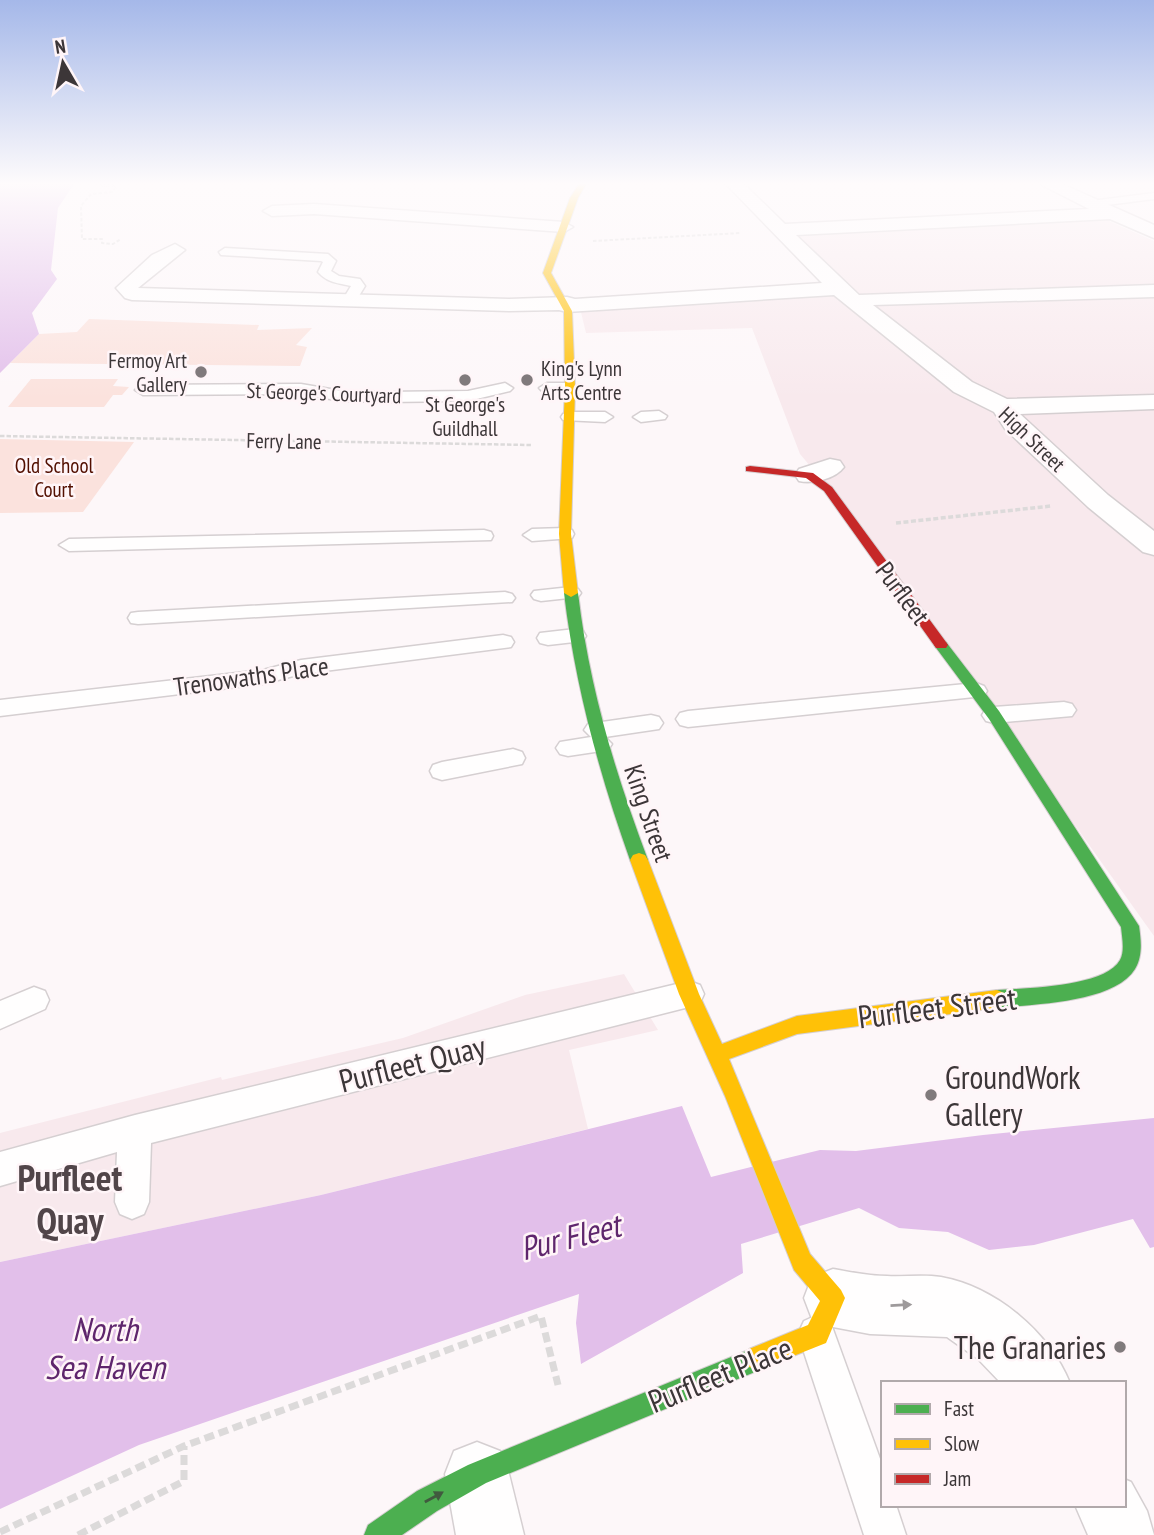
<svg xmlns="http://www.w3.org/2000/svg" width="1154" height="1535" viewBox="0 0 1154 1535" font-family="'PT Sans Narrow',sans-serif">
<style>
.built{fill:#f8e9ed}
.green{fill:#fbe2dd}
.water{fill:#e2bfea}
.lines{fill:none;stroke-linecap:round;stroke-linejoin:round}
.lane-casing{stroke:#d5cfd1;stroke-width:3}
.street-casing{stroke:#d5cfd1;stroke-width:3}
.fast-casing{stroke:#d5cfd1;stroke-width:2}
.slow-casing{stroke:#d5cfd1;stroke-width:2}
.jam-casing{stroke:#d5cfd1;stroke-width:2}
.path-far3{stroke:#dcdada;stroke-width:2;stroke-dasharray:3.5 2;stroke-linecap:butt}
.path-far2{stroke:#dcdada;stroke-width:2.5;stroke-dasharray:4.5 2;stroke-linecap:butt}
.path-far1{stroke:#dcdada;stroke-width:3.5;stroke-dasharray:5 2.5;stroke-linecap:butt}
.path{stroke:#dcdada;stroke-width:7;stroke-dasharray:10 5;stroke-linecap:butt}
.lane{fill:#fffefe;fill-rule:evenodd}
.street{fill:#fffefe;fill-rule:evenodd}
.fast{fill:#4caf50;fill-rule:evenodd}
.slow{fill:#ffc107;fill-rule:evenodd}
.jam{fill:#c62828;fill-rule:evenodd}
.oneway{fill:#9e9a9b}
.oneway2{fill:#415a3f}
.poi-dot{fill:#807a7c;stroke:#fff5f8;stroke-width:2.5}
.labels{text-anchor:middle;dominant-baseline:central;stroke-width:5;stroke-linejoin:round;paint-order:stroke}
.far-poi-label{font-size:21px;fill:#3c3638;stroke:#fff5f8;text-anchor:end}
.far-street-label{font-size:21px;fill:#3c3638;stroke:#fff5f8}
.far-park-label{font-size:21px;fill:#520f00;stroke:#fff5f8}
.street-label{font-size:26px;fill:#3c3638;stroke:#fff5f8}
.near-street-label{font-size:32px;fill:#3c3638;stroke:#fff5f8}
.near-poi-label{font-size:32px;fill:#3c3638;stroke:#fff5f8;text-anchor:start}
.near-water-label{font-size:33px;font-style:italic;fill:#5f266d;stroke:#fff5f8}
.near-quarter-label{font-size:37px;font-weight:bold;fill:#514549;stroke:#fff5f8}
</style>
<rect width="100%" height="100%" fill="#fdf7f9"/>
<g class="built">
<polygon points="1102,218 1154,241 1154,936 868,535 800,454 752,328 586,333 579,304 838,288 780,230"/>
<polygon points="624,974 658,1030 569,1050 588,1129 321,1195 0,1262 0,1133 221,1077 222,1080 403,1038 525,995"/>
</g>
<g class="green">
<polygon points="89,319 259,325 257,330 312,328 296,345 307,347 300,366 10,363 39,334 77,332"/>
<polygon points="31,379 118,379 113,386 129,387 122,395 113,395 104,407 8,407"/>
<polygon points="0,439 134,442 83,512 0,513"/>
</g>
<g class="water">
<polygon points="0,184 74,184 58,208 51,270 57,279 32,313 39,334 0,373"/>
<polygon points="682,1106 711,1177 820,1150 856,1151 983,1135 1154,1118 1154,1247 1150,1248 1133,1219 1034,1245 989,1250 948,1232 899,1228 859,1208 741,1244 743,1273 581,1364 576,1323 579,1294 139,1445 0,1509 0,1262 321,1195"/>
</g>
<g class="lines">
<defs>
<g id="lane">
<polygon points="1154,193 1154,199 1091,207 1085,204 1091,201"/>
<path d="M225 248 328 254 336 261 331 271 339 276 360 279 365 286 354 304H344L342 301 351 286C338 283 328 283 318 272L323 262 321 261 221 255 219 252Z"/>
<polygon points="505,383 513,388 510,391 468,401 385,402 342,401 301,394 143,395 135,390 143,385 301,384 342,391 385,392 468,391"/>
<polygon points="547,383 570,383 578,388 570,393 542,391 539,388"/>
<polygon points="659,411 667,416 665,419 641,422 633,417 641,412"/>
<polygon points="569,412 605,412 613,417 605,422 563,420 561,417 563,414"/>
<polygon points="565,528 572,530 574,534 572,538 532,541 523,535 532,529"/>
<polygon points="484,530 491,532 493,536 491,540 69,551 59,545 69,539"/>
<polygon points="571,587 578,589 581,593 578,597 541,601 534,599 531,595 534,591"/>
<polygon points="505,592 512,594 515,598 512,602 138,624 131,623 128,618 131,613 138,612"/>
<polygon points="575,629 583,631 586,636 583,641 548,645 540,643 537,638 540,633"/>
<polygon points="503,635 511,637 514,642 511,647 301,674 263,684 0,716 0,700 263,670 301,660"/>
<polygon points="976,683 984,686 987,691 984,696 688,727 680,725 676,719 680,713 688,711"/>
<polygon points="1064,702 1072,704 1076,710 1072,716 994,723 986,721 982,715 986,709 994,707"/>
<polygon points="651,715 659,717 663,723 659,729 605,737 612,744 608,750 568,756 560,754 556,748 560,742 591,737 584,730 588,724"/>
<polygon points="513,749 522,752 525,758 522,764 442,780 433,777 430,771 433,765 442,762"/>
<polygon points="689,981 700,985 704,994 700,1003 689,1007 151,1143 149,1202 144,1214 132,1219 120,1214 115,1202 117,1152 0,1186 0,1152 135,1115"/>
<polygon points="34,987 45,991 49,1000 45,1009 0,1029 0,1001"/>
<polygon points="817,1315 830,1321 883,1467 883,1505 896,1505 906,1535 864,1535 798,1334 804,1321"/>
</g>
<g id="street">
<polygon points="726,184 744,184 785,224 1089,209 1040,184 1062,184 1154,225 1154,238 1110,219 796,235 859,295 1154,285 1154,297 873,305 972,382 1007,399 1154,395 1154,409 1020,414 1108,495 1154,531 1154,555 1143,552 1088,507 1005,429 994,412 954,392 834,295 567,312 559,310 509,311 132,300 125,298 116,288 152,255 175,244 185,250 138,288 509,299 567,297 575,299 822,283"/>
<polygon points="314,204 564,222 573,227 564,232 314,214 272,216 263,211 272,206"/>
<path d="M830 459 840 461 844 467C835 479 813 484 799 481L795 475 799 469Z"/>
<path d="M833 1269C851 1272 869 1276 887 1276 905 1277 923 1274 941 1277 996 1287 1049 1332 1070 1383H1001L978 1359 947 1337 870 1334 833 1327 812 1319 804 1298 812 1277Z"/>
<polygon points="477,1442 500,1451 509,1474 524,1535 456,1535 445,1474 454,1451"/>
<polygon points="1124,1479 1131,1482 1147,1511 1154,1535 1088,1535 1075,1505 1124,1505"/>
</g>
<g id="fast">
<path d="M571 589 578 593C589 686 615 773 648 860L645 865 639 867 633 865 630 860C599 773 575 685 564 593Z"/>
<path d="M941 641 946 642 999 711 1139 926C1141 940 1143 956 1135 969 1114 1003 1034 1004 997 1008L990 1005 987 999 990 993 997 990C1026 988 1105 987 1120 960 1125 951 1122 937 1121 927L989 719 934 645Z"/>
<polygon points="758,1346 767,1349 770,1358 767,1367 486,1483 437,1511 402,1535 364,1535 368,1525 417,1491 468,1465"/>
</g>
<g id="slow">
<polygon points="579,184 586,184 578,198 551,273 572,311 575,388 571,534 578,593 571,597 564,593 559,534 565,388 564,311 543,273 570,198"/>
<polygon points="639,853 645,855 648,860 699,994 722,1044 797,1016 997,990 1004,993 1007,999 1004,1005 997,1008 797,1034 729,1059 810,1254 841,1290 845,1298 826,1343 758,1370 749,1367 746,1358 749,1349 808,1325 820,1301 794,1270 725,1096 679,994 630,860 633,855"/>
</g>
<polygon id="jam" points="750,466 813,473 832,487 946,642 948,645 946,648 936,648 824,491 806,478 746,471 746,467"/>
</defs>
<use href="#lane" class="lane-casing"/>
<use href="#street" class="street-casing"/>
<use href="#fast" class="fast-casing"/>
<use href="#slow" class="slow-casing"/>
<use href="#jam" class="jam-casing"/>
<g class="path-far3">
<polyline points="102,184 99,186 120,185"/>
<polyline points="116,187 112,192 91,194 81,206 82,239 102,239 102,243 113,244 121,239"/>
<polyline points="593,241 741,233"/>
</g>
<polyline class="path-far2" points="0,436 531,445"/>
<polyline class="path-far1" points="896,523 1051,506"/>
<g class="path">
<polyline points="0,1532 184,1446 541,1316 558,1385"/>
<polyline points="78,1535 184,1481 184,1446"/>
</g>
<use href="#lane" class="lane"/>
<use href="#street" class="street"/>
<use href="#fast" class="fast"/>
<use href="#slow" class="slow"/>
<use href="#jam" class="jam"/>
</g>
<defs><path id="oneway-solid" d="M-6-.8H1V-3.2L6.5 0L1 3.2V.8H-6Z" transform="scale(1.75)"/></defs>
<use class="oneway" href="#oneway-solid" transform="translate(901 1305) rotate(-3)"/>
<use class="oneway2" href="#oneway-solid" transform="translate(434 1497) rotate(-29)"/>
<linearGradient id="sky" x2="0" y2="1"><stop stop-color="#a5b8e9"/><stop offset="0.46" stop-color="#fefbfc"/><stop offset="1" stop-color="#fefbfc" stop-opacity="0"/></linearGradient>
<rect width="1154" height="399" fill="url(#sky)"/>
<g class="poi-dot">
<circle cx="201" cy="372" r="7"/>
<circle cx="465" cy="380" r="7"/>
<circle cx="527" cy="380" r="7"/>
<circle cx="931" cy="1095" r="7"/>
<circle cx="1120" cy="1347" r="7"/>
</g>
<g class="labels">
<g class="far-poi-label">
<text x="187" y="360">Fermoy Art<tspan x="187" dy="24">Gallery</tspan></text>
<text x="541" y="368" text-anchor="start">King's Lynn<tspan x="541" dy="24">Arts Centre</tspan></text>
<text x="465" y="404" text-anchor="middle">St George's<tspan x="465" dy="24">Guildhall</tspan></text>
</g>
<g class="far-street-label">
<text transform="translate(324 393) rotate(2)">St George's Courtyard</text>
<text transform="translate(1032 439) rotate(44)">High Street</text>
<text transform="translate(284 441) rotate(1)">Ferry Lane</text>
</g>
<g class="far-park-label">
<text x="54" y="465">Old School<tspan x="54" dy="24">Court</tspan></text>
</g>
<g class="street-label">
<text transform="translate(903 593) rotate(53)">Purfleet</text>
<text transform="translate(251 676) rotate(-8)">Trenowaths Place</text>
<text transform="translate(649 813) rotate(71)">King Street</text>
</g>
<g class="near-street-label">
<text transform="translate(937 1007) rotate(-7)">Purfleet Street</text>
<text transform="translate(412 1063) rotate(-14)">Purfleet Quay</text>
<text transform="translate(720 1374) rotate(-22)">Purfleet Place</text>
</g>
<g class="near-poi-label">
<text x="945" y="1077">GroundWork<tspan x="945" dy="37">Gallery</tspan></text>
<text x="1106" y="1347" text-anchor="end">The Granaries</text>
</g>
<g class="near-water-label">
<text transform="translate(570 1236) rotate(-14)">Pur Fleet</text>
<text x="105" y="1328">North<tspan x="105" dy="38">Sea Haven</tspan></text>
</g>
<g class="near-quarter-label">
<text x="70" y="1177">Purfleet<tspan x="70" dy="43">Quay</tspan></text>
</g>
</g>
<rect x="881" y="1381" width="245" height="126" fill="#fff5f8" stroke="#b1a9ab" stroke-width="2"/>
<rect x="895" y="1404" width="35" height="10" fill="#4caf50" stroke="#b1a9ab" stroke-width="2"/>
<text x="944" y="1416" font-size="21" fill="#3c3638">Fast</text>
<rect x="895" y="1439" width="35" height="10" fill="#ffc107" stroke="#b1a9ab" stroke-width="2"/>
<text x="944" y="1451" font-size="21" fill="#3c3638">Slow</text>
<rect x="895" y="1474" width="35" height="10" fill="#c62828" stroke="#b1a9ab" stroke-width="2"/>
<text x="944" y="1486" font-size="21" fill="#3c3638">Jam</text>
<g transform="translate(63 63) rotate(351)" stroke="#fff5f8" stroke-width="5" paint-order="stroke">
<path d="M0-5L12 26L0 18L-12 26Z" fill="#3c3638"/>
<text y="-10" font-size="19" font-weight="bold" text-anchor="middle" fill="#3c3638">N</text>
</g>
</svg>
